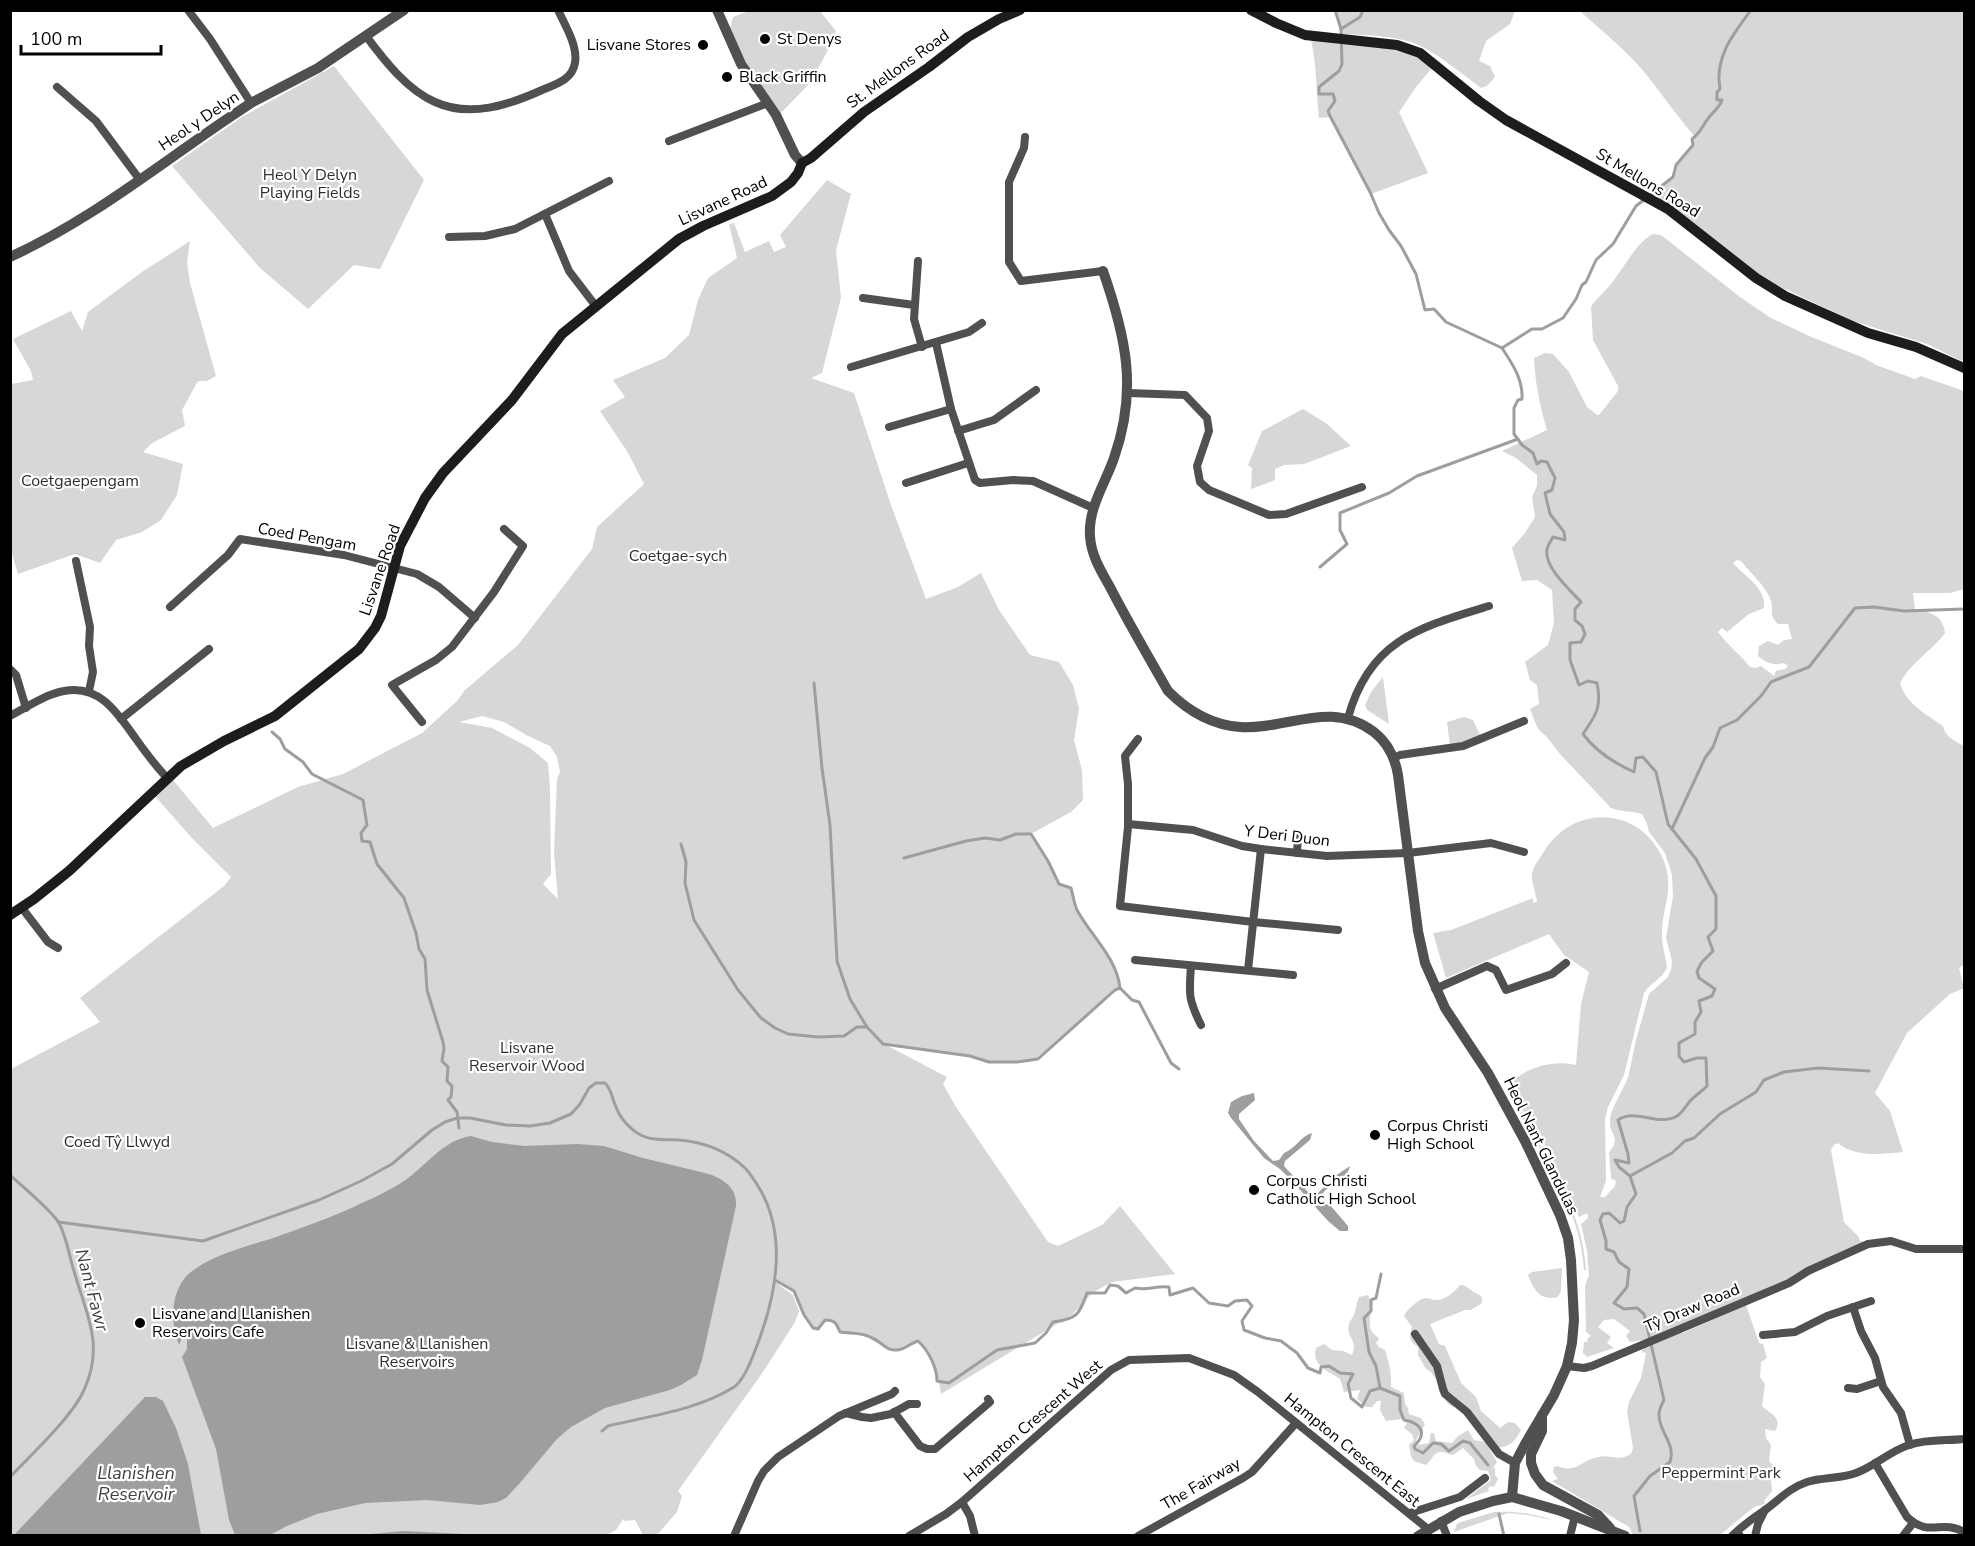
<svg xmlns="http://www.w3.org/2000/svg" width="1975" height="1546" viewBox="0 0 1975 1546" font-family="'Nunito Sans',sans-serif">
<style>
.green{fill:#d7d7d7;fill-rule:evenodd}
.water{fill:#9e9e9e}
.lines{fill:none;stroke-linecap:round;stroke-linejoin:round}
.stream{stroke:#9e9e9e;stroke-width:3}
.minor{stroke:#505050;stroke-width:8}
.tertiary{stroke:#505050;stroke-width:10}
.secondary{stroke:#1d1d1d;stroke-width:10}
.poi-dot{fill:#000;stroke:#fff;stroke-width:2}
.labels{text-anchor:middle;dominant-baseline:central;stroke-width:4.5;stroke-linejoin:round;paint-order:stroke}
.poi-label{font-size:16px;fill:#000;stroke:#fff;text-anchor:start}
.street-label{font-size:16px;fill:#000;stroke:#fff}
.park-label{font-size:16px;fill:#2e2e2e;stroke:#fff}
.water-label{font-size:18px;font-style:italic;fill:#3f3f3f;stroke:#fff}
</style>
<rect width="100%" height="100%" fill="#fff"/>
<g class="green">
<polygon points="819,10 836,31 826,54 809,84 780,114 740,53 730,28 733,17 749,11"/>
<path d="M1335 11H1515L1510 24 1486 41 1479 61 1490 66 1495 77 1487 86 1481 88C1461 73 1434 50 1411 42 1388 35 1364 35 1341 34Z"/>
<path d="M1580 11H1964V362L1927 344 1853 321 1772 283 1746 265 1652 193 1673 177 1676 165 1693 145 1692 139 1695 137C1677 116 1662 94 1645 73 1626 50 1602 31 1580 11Z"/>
<path d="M1311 40 1341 44 1391 47 1414 54 1432 68 1416 87 1399 112 1428 173 1371 194 1330 117 1319 118C1316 92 1317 66 1311 40Z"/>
<polygon points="334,66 424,180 380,269 354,265 308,309 260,268 172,166 242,117"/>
<path d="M827 180 851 194 836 250 841 298 822 373 811 378 854 393 892 508 926 599 958 587 981 573 999 610 1030 655 1059 662 1073 685 1079 709 1074 740 1082 770 1083 800 1071 812 1031 834 1048 861 1059 884 1071 888C1073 895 1074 903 1077 910 1091 936 1117 958 1120 988L1115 990 1038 1059 1017 1062H989L970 1056 886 1045 947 1077 943 1084 956 1107 1048 1242 1058 1246 1102 1225 1120 1206 1175 1274 1112 1282 1092 1293 1072 1315 941 1394C938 1375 933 1355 919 1341 911 1343 904 1350 897 1350 886 1351 882 1342 873 1338 862 1332 851 1334 840 1332 836 1323 835 1320 825 1321L818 1329 813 1328 804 1315 794 1291 779 1282V1285L793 1295 799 1311 795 1322 765 1369 678 1491 682 1496 677 1512 657 1535H643L635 1520 625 1521 623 1519 616 1530 605 1536H11V1069L100 1022 80 998 224 886 231 877 191 837 154 795 173 780 213 828 298 787 343 774 422 733 457 701 465 690 518 645 592 549 597 527 644 484 627 451 600 411 625 397 613 380 665 358 689 335 698 300 708 278 737 258 729 224 734 223 745 252 769 241 774 252 786 247 780 235ZM482 716 504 722 528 736 550 746 557 757 560 772 557 779 554 853 558 899 543 884 551 874 550 789 548 763 530 748 492 728 459 722Z"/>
<path d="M1653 234 1661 235 1740 297 1771 318 1809 336 1864 358 1876 365 1915 379 1921 376 1964 391V589L1950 593H1913L1915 609C1930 612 1943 615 1945 633 1931 652 1912 661 1900 683 1906 704 1926 714 1943 726 1945 737 1955 741 1964 746V964L1959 968 1964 988 1950 994 1907 1033 1875 1093 1890 1111 1903 1152C1881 1154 1856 1158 1838 1143L1834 1145 1831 1150 1843 1216 1844 1222 1859 1237V1240L1867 1244 1676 1333H1683L1746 1305 1759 1343 1763 1344 1767 1358 1761 1362 1760 1377 1765 1384 1762 1406C1770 1414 1783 1417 1775 1431L1765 1429 1766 1438 1771 1445 1769 1461 1773 1465 1771 1480 1772 1491 1764 1501 1765 1504 1754 1507 1720 1535H1633L1629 1527 1552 1481 1558 1479 1553 1472 1554 1467 1557 1466C1577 1474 1581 1460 1598 1457 1611 1454 1617 1462 1631 1454L1633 1448 1627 1411 1629 1402 1641 1378 1646 1353 1642 1352 1644 1343 1642 1340 1630 1342 1626 1336 1630 1331 1614 1319 1604 1320 1598 1327 1611 1337 1607 1343 1614 1348 1587 1357 1583 1353 1584 1342H1588L1587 1339 1591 1336 1586 1332 1585 1286 1589 1275 1587 1251 1581 1224 1588 1218 1587 1213 1579 1217 1546 1147 1528 1121 1512 1088 1515 1079C1531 1066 1555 1060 1576 1065L1581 1004 1589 972 1564 955 1549 934 1446 978 1433 933 1451 930 1533 898V903L1537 901C1536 894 1531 881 1532 874 1533 866 1541 857 1545 850 1575 803 1641 807 1663 859 1676 890 1661 907 1662 936 1662 947 1666 957 1667 968 1662 979 1650 983 1644 993L1624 1075 1608 1107 1605 1119 1606 1181 1600 1197H1605L1615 1186 1616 1181 1611 1178 1609 1153 1614 1145 1615 1139 1610 1126V1117L1614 1106 1628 1078 1636 1040 1649 994 1667 978 1671 970 1672 961 1666 938 1673 896 1672 875 1665 853 1649 832 1647 824 1642 814C1632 811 1621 812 1611 808L1560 754 1546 736 1541 732 1537 727 1530 709 1539 704 1537 685 1530 680 1525 662 1548 645 1554 623 1552 590 1537 580 1522 581 1512 548 1525 533 1535 517 1532 497 1537 486V475L1516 458 1502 451 1547 430C1540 407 1535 382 1534 358L1545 353 1553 354 1569 372 1587 407 1597 415H1599L1618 391V386L1593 340 1591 307C1596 298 1604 293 1610 285 1623 270 1636 242 1653 234ZM1737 560 1741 561C1750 573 1767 587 1771 601 1774 611 1768 614 1778 624H1788L1792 639 1784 640 1778 645 1768 641 1759 646 1758 656C1766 663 1774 666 1784 663L1788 666 1785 669 1776 671 1774 676 1761 666 1756 668 1750 667C1740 654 1728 646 1718 632L1722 628 1727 632 1749 614 1764 608C1766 587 1745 577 1733 563Z"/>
<polygon points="190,241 187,262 190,283 216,376 207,381 198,381 182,410 185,426 152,443 143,452 183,464 177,495 161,520 142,532 116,540 100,563 75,554 18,574 10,547 11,384 33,380 31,371 13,339 71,311 82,331 88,312 139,274"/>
<polygon points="1303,409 1327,424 1351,446 1304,464 1284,465 1275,469 1275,480 1251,489 1252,468 1248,465 1262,431"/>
<polygon points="1383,677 1389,724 1367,710 1365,705 1371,692"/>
<polygon points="1464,717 1473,720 1481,737 1450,746 1447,722"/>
<path d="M1511 1091C1539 1149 1582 1202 1586 1270H1584C1580 1202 1536 1150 1509 1092Z"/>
<path d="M1562 1268 1561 1291 1558 1297C1541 1302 1533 1289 1528 1275L1532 1272Z"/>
<path d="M1460 1285C1468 1285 1472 1293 1480 1295L1482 1298V1303L1471 1310H1465L1430 1324 1439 1344 1445 1346 1461 1383 1476 1397 1481 1411 1500 1428 1508 1422 1515 1423 1521 1430C1511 1448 1511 1443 1494 1450L1487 1445 1497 1462 1493 1468H1495V1475L1498 1479 1494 1487 1491 1486 1488 1488 1489 1491 1466 1499 1491 1480 1488 1471 1480 1470 1476 1466 1474 1459 1463 1448 1453 1455C1448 1455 1444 1451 1440 1452 1434 1452 1431 1461 1426 1465L1414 1461 1411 1456 1409 1445 1414 1440 1412 1434 1404 1428 1407 1423 1401 1419 1386 1421 1380 1410 1381 1401H1377L1372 1407H1366L1357 1399 1360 1390 1344 1392 1340 1379C1329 1371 1311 1366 1316 1348L1324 1344 1332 1350 1343 1351 1352 1355C1359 1340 1345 1337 1349 1324 1349 1322 1354 1316 1354 1315 1356 1309 1356 1304 1359 1297L1368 1295C1375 1308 1366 1322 1372 1332 1374 1335 1377 1336 1379 1339L1376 1343 1379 1347 1385 1350C1389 1362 1392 1374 1391 1387L1404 1393 1405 1404 1408 1408 1409 1414 1421 1418 1425 1424 1416 1440 1418 1445 1429 1443 1431 1433H1434L1436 1441 1452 1443 1458 1436 1468 1430 1474 1440 1485 1442 1486 1438 1463 1407H1453L1447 1403 1440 1385 1431 1372 1426 1369 1418 1355V1347C1409 1341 1409 1337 1412 1327L1404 1316C1406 1311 1419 1298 1426 1298 1429 1298 1432 1300 1435 1300 1446 1300 1454 1292 1460 1285Z"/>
<path d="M1494 1512C1514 1511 1533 1513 1552 1520L1528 1515 1508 1513 1454 1532 1457 1524 1461 1522Z"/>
</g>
<g class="water">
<path d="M1254 1093 1255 1100 1239 1114V1119L1254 1141 1273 1161 1279 1160 1284 1153C1295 1149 1301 1136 1312 1133L1310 1140 1285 1161 1284 1166 1309 1193H1318L1335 1176 1350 1166C1347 1182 1320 1185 1319 1203L1330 1205 1348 1226V1231H1340L1328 1221 1293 1182 1280 1169 1264 1158 1231 1118 1228 1113 1231 1102 1242 1096Z"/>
<path d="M471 1136 492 1142 524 1146 578 1144 604 1146 643 1158 709 1174C725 1180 737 1188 736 1206L702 1360 697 1375 681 1385 670 1390 605 1408 571 1427 557 1439 519 1484 506 1498 498 1502 480 1505 427 1500 365 1503 317 1514 287 1526 270 1535H235L229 1520 216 1449 182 1357 187 1349V1338H182L179 1345C171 1325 170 1298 184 1279 201 1258 244 1247 270 1239 296 1230 321 1221 347 1210 366 1201 386 1193 404 1181 426 1166 443 1140 471 1136Z"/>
<polygon points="145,1397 156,1397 163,1401 176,1428 188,1464 201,1535 14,1535"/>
<polygon points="404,1531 484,1535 360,1535"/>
</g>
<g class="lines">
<g class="stream">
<polyline points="1335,10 1341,29"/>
<polyline points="1363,10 1360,17 1341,29 1342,64 1339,71 1319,87 1319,94 1333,94 1335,101 1328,111 1330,116 1370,192 1379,213 1389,230 1401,246 1416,274 1425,310 1434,309 1446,322 1502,348"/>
<path d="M1650 195 1673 177 1676 165 1693 145 1692 139C1700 133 1702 127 1707 120 1712 112 1719 109 1722 100H1717V92L1720 89C1714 58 1733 34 1751 10"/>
<polyline points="1320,567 1347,544 1340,530 1340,513 1389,493 1417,476 1518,439"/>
<polyline points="814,683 822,768 830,825 837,961 850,999 867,1027 883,1044 970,1056 989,1062 1017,1062 1038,1059 1115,990 1120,988 1132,1000 1139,1002 1171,1063 1179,1069"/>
<polyline points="272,732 280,739 285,749 303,762 312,774 363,800 367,825 361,833 362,841 370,842 377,864 404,898 416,933 419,949 425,959 427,990 443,1042 444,1048 442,1061 448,1067 447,1081 452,1086 451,1097 448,1100 457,1112 459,1128"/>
<polyline points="1672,829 1705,758 1713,747 1720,728 1737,720 1761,696 1771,682 1809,667 1855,608 1874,607 1904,611 1964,609"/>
<polyline points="681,844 686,862 685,883 694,920 738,990 761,1018 775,1028 788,1034 818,1037 844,1036 857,1027 867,1027"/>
<path d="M904 858 966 841 985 838 1000 840 1016 834H1031L1048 861 1059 884 1071 888C1073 895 1074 903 1077 910 1091 936 1117 958 1120 988"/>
<path d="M10 1175C23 1187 51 1210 59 1223 67 1238 69 1256 74 1271 86 1314 105 1345 84 1390 72 1417 32 1454 10 1477"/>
<polyline points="1630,1176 1672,1153 1685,1141 1694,1138 1720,1114 1756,1092 1764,1080 1784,1072 1818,1068 1869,1071"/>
<path d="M58 1222 203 1241 319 1200 361 1181 392 1164 432 1130 445 1122 457 1118H470L506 1125 530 1126 550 1123 571 1114 580 1104 589 1088 596 1083H605C612 1090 612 1099 616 1107 619 1115 626 1124 632 1129 646 1142 662 1139 679 1140 704 1142 727 1151 745 1168 750 1173 754 1180 758 1186 789 1236 776 1297 756 1348 752 1359 743 1381 734 1387 698 1410 649 1416 608 1426L602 1431"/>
<path d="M775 1280 794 1291 804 1315 813 1328 818 1329 825 1320C835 1320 836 1323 840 1332 851 1334 862 1332 872 1338 882 1342 886 1351 897 1350 904 1350 911 1343 918 1341 928 1350 937 1367 937 1381L949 1383 997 1350 1035 1343 1046 1333 1053 1322C1077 1319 1079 1315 1087 1293H1105L1110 1285 1118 1286 1126 1293 1135 1288C1149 1291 1156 1285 1169 1287L1170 1295 1193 1288 1209 1303 1228 1306 1235 1301 1247 1300 1252 1306 1242 1321 1244 1330 1265 1338 1281 1341 1297 1353 1308 1368 1320 1373 1321 1367 1329 1366 1340 1373 1353 1374 1348 1384 1351 1398 1362 1407 1370 1391 1380 1388 1400 1396V1410L1404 1420C1421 1423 1428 1433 1414 1446L1415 1449 1423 1453 1433 1443 1441 1444 1449 1451 1463 1441 1470 1443 1488 1465"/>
<polyline points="1380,1388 1376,1366 1369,1352 1364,1318 1371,1311 1371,1300 1376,1298 1381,1274"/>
<polyline points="1499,1514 1504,1536"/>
<path d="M1640 1531 1634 1496 1650 1476 1670 1462C1676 1442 1658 1432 1659 1414 1659 1409 1662 1404 1664 1400L1644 1314 1637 1308 1624 1309 1614 1303 1627 1287 1629 1269 1619 1262 1614 1252 1606 1249V1241L1600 1220 1603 1214 1609 1213 1620 1223 1624 1221 1627 1207 1636 1194 1630 1176 1619 1167 1615 1160 1629 1163 1628 1154 1618 1120C1635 1108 1659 1127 1677 1116 1682 1113 1686 1106 1690 1101 1695 1096 1702 1091 1707 1086L1706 1058H1697L1684 1062 1679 1056V1043L1695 1034V1022L1701 1012 1699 1001 1712 996 1715 989 1699 978 1697 971 1702 962 1713 951 1708 937 1716 929V896L1696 859 1668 824 1656 772 1643 757 1636 758 1634 772C1614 763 1596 752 1583 734 1596 715 1602 707 1597 683L1588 681 1579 685 1570 660V643L1581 642 1585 634 1582 626 1575 620V609L1581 602C1570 590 1544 567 1547 550 1547 546 1551 541 1553 537L1565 540 1564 532 1550 514 1545 493 1552 490 1555 478 1547 462 1541 461 1537 464 1533 453 1522 445 1514 434V408L1518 400 1522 399C1523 379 1513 365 1502 348L1532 329H1542L1563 318 1576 299 1582 285 1586 282 1596 260 1613 244 1636 206 1645 199"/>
</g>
<g class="minor">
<polyline points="188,10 210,39 251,103"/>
<path d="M366 36C384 60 407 90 435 102 470 118 509 105 542 90 556 84 572 80 575 63 578 46 565 25 558 10"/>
<polyline points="57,87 96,121 140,180"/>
<polyline points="1025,137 1024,148 1009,182 1009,262 1021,281 1103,271"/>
<polyline points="669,141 768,103"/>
<polyline points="545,214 569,271 595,305"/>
<polyline points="449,237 485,236 515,229 609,181"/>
<polyline points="918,261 914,319 922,347"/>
<polyline points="863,298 914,305"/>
<polyline points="936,343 951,409 975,480 980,483 1013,480 1033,481 1093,508"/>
<polyline points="851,367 969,332 982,323"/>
<polyline points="1128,393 1185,395 1207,418 1209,431 1197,466 1200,482 1209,490 1269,515 1286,514 1362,487"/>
<polyline points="889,427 951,409"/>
<polyline points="958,431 994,420 1036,390"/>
<polyline points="906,483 968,463"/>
<polyline points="76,561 90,627 89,646 93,672 89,691"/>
<polyline points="170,607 228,555 240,539 344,555 417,574 439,587 475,618"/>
<polyline points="10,669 16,675 26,708"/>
<path d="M10 716C27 707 46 694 64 691 100 684 118 714 136 739 146 753 156 766 167 778"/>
<path d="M1348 718C1369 640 1420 627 1489 606"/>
<polyline points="121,719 209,649"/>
<polyline points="422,722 392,685 436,660 452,647 494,592 523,546 504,529"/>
<polyline points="1138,739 1125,756 1128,784 1128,827 1120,906 1253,922 1338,930"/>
<polyline points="1394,758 1400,755 1463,746 1524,721"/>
<polyline points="1128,824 1193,830 1242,846 1261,849 1327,856 1408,853 1491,843 1524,852"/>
<polyline points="1297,853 1298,835"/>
<polyline points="22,908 48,942 58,948"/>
<polyline points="1135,960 1293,975"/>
<path d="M1191 966C1189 994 1188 999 1201 1025"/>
<polyline points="1248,970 1261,849"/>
<polyline points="1435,989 1487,966 1496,970 1506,990 1552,974 1566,963"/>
<polyline points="1853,1307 1861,1331 1875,1358 1883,1387 1901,1413 1910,1445"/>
<polyline points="1415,1334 1437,1366 1443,1389 1445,1394 1467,1412 1499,1454 1515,1463"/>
<polyline points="1763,1335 1795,1332 1827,1316 1871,1301"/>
<polyline points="1567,1366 1584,1368 1592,1366 1789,1283 1808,1271 1868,1244 1891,1241 1916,1249 1964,1249"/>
<polyline points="1848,1388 1857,1389 1881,1381"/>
<polyline points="894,1412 920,1446 927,1449 935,1449 990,1402 988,1399"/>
<polyline points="846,1413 862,1417 871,1418 891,1414 909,1404 917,1404"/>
<path d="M1875 1463 1907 1517C1929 1538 1941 1519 1964 1532"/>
<polyline points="962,1502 970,1516 975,1536"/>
<polyline points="1410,1513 1460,1497 1485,1478"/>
<polyline points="1441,1521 1447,1536"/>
<polyline points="734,1536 758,1481 764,1471 778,1457 839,1416 892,1394 895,1391"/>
<polyline points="909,1536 946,1514 962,1502 1111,1370 1129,1360 1189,1358 1234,1375 1258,1392 1428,1529"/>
<polyline points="1138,1536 1243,1478 1252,1472 1296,1423"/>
<polyline points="1570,1536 1575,1516"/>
<path d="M1732 1536C1743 1525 1753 1518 1765 1510 1779 1500 1789 1488 1807 1482 1823 1477 1840 1479 1856 1473 1875 1466 1890 1451 1909 1445 1927 1439 1947 1441 1964 1439"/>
<polyline points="1755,1536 1758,1524 1765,1510"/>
<polyline points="1903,1536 1913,1523"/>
</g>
<g class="tertiary">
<polyline points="717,10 741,64 776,115 795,155 802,163"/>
<path d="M10 257C91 220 157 166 230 117L251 103 318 68 404 10"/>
<path d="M1103 271C1126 337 1138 390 1114 458 1105 484 1088 508 1090 536 1091 555 1101 571 1110 587 1128 622 1148 656 1168 691 1188 711 1211 725 1240 727 1288 730 1330 699 1374 732 1388 743 1395 757 1398 775L1418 931 1425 963 1445 1008 1488 1073 1525 1141 1560 1215 1568 1238 1571 1260 1574 1320 1572 1343 1567 1366 1554 1395 1525 1444 1515 1463 1512 1497"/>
<polyline points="1542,1415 1542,1431 1531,1454 1531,1463 1535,1474 1543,1485 1598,1515 1610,1528"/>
<polyline points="1418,1536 1459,1512 1493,1501 1512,1497 1561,1511 1625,1536"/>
<polyline points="1737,1536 1739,1536"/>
</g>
<g class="secondary">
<polyline points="1251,10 1276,23 1305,35 1397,45 1420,53 1479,101 1506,120 1668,209 1756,278 1785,296 1868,333 1916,347 1964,368"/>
<polyline points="10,915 34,899 69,871 181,766 224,741 275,716 359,649 375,628 381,616 400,546 425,498 443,473 512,400 562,334 679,239 703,226 772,196 791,182 798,173 802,163 811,158 864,112 929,67 968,37 999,19 1020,10"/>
</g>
</g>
<g class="poi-dot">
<circle cx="765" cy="39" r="6"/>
<circle cx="703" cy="45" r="6"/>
<circle cx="727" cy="77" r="6"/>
<circle cx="1375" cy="1135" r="6"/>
<circle cx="1254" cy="1190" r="6"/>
<circle cx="140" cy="1323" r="6"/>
</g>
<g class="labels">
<g class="poi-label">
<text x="777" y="39">St Denys</text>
<text x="691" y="45" text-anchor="end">Lisvane Stores</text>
<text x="739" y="77">Black Griffin</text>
<text x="1387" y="1126">Corpus Christi<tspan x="1387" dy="18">High School</tspan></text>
<text x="1266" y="1181">Corpus Christi<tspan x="1266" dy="18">Catholic High School</tspan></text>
<text x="152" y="1314">Lisvane and Llanishen<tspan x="152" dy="18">Reservoirs Cafe</tspan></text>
</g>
<g class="street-label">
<text transform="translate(898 69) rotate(-36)">St. Mellons Road</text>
<text transform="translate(199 121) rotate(-34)">Heol y Delyn</text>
<text transform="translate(1648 183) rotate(31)">St Mellons Road</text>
<text transform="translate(723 201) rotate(-25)">Lisvane Road</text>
<text transform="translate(307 537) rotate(10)">Coed Pengam</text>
<text transform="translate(380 570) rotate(-71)">Lisvane Road</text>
<text transform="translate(1287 836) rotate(7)">Y Deri Duon</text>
<text transform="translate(1541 1146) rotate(64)">Heol Nant Glandulas</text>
<text transform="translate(1692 1308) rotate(-23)">Tŷ Draw Road</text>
<text transform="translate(1033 1421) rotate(-41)">Hampton Crescent West</text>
<text transform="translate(1352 1450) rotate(39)">Hampton Crescent East</text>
<text transform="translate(1201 1484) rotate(-30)">The Fairway</text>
</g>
<g class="park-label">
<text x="310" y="175">Heol Y Delyn<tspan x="310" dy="18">Playing Fields</tspan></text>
<text x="80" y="481">Coetgaepengam</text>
<text x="678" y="556">Coetgae-sych</text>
<text x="527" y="1048">Lisvane<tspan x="527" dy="18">Reservoir Wood</tspan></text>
<text x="117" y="1142">Coed Tŷ Llwyd</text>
<text x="417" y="1344">Lisvane &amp; Llanishen<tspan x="417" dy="18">Reservoirs</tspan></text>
<text x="1721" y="1473">Peppermint Park</text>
</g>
<g class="water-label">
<text transform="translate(92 1290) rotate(75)">Nant Fawr</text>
<text x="136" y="1473">Llanishen<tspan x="136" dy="21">Reservoir</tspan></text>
</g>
</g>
<rect width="1975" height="1546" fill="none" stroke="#000000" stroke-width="24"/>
<path d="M21 45v9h140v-9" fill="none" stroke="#000000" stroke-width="3"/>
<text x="30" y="45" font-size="18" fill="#000000" stroke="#ffffff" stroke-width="4.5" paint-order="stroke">100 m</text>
</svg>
